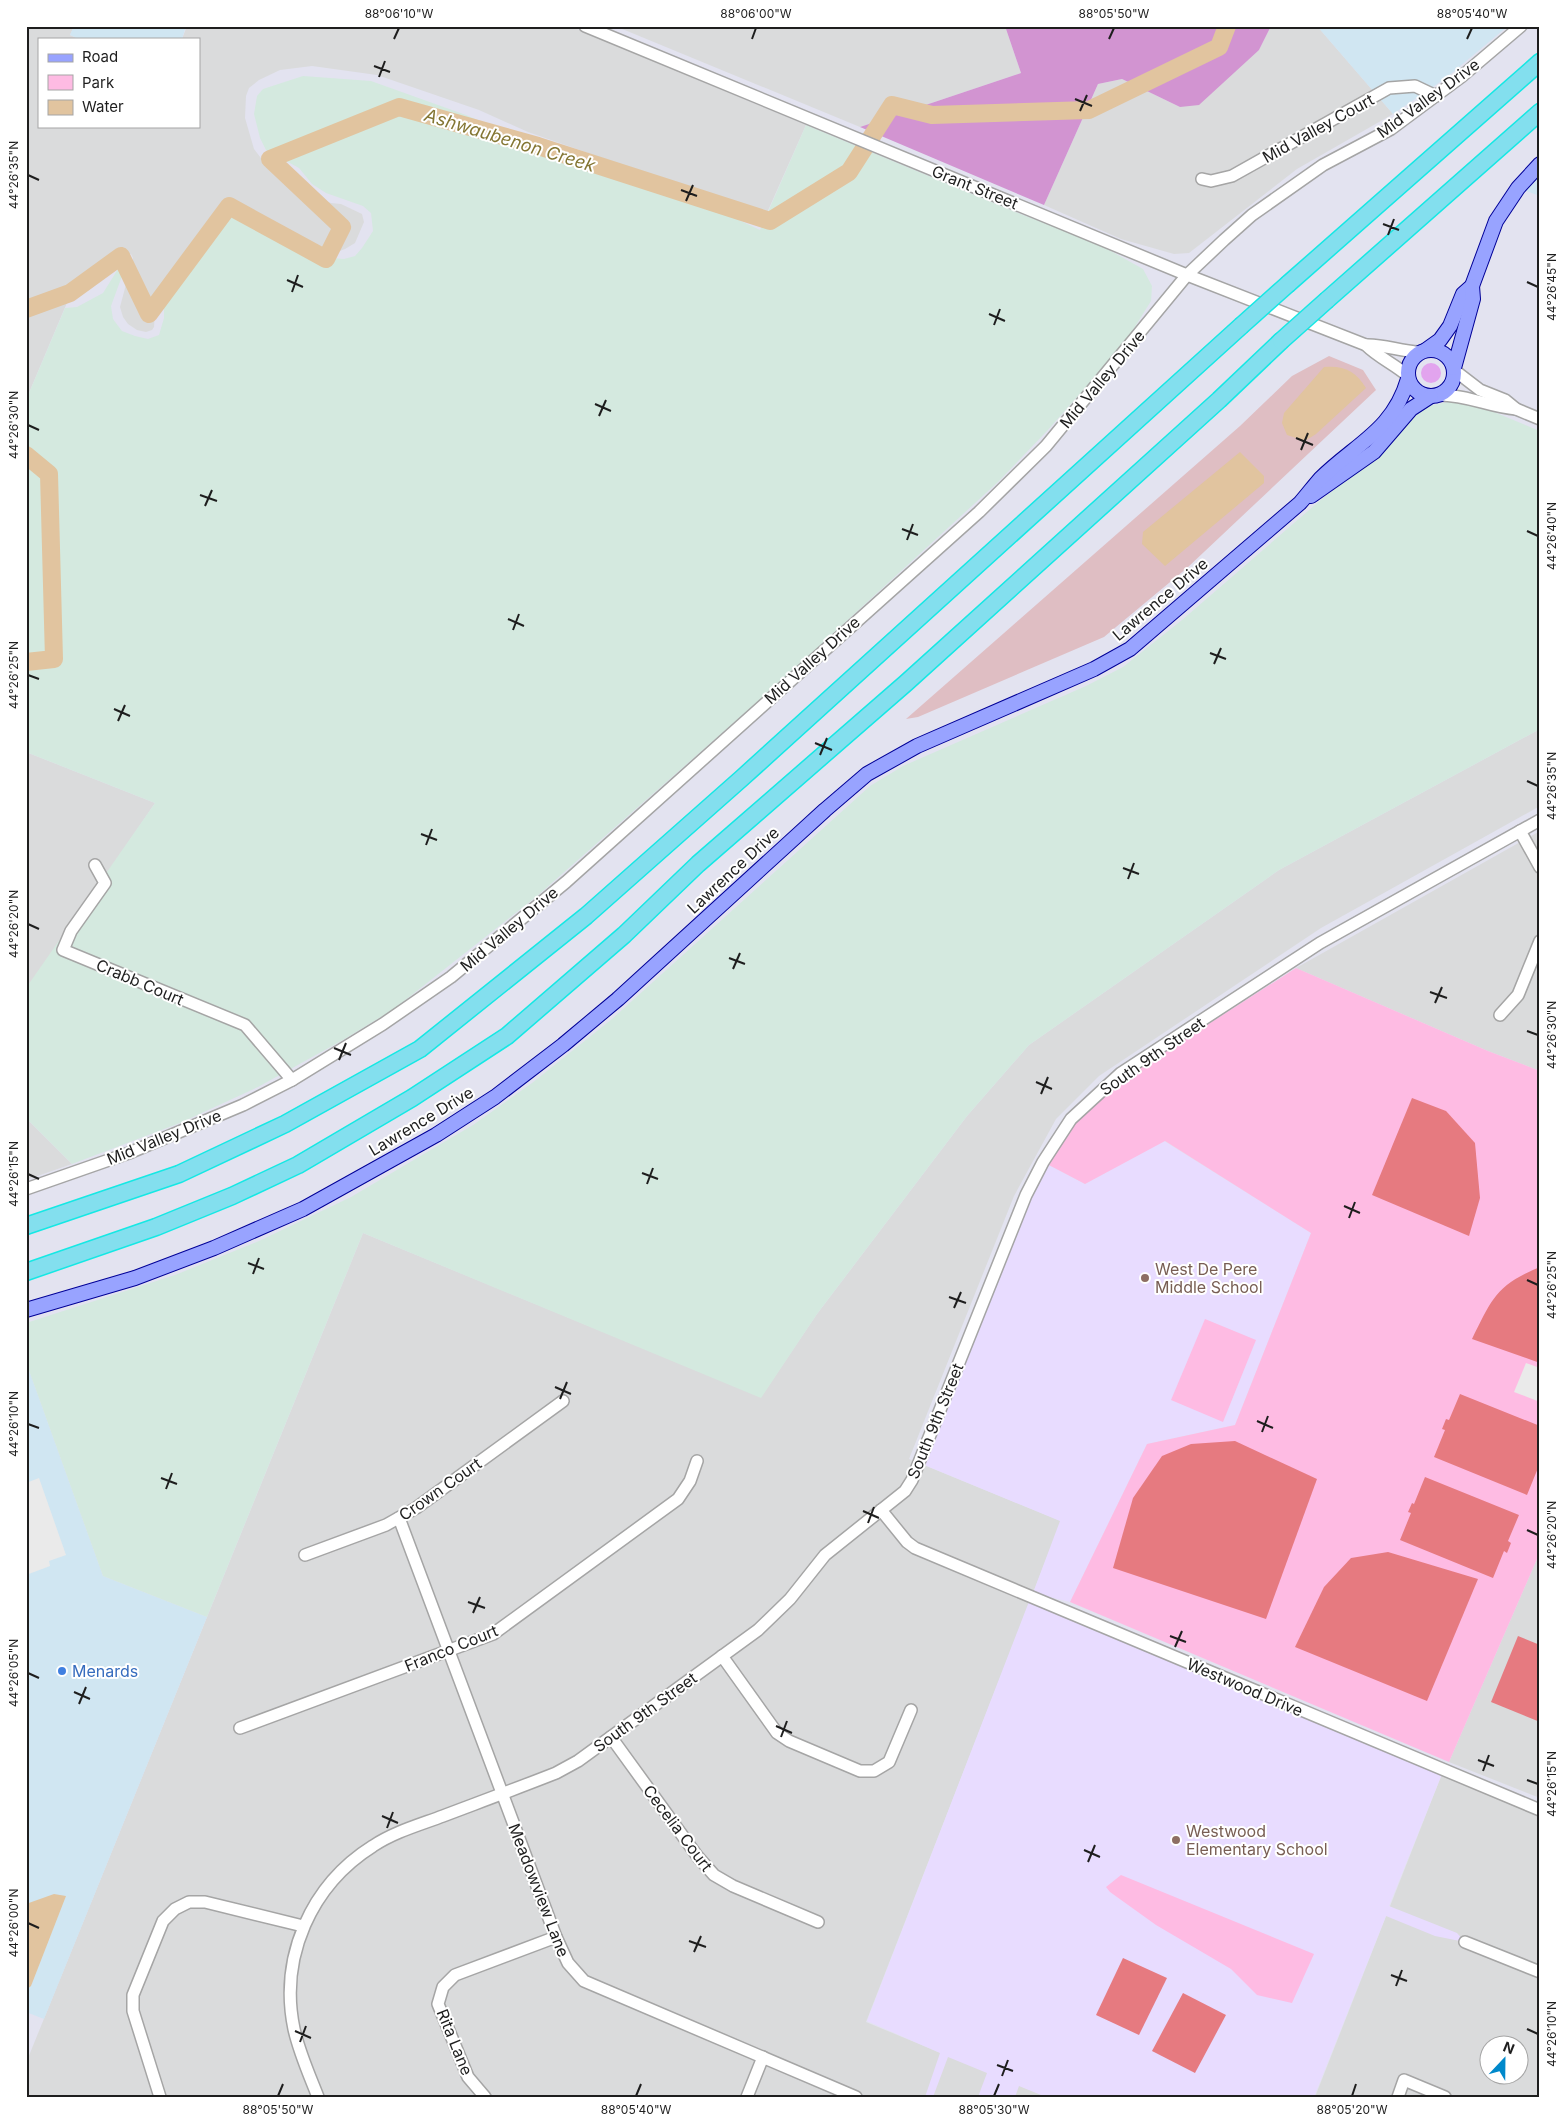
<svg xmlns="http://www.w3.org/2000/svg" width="1566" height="2123" viewBox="0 0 1566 2123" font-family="Inter,sans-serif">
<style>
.residential{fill:#dadbdc;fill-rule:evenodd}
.commercial{fill:#d0e6f2}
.industrial{fill:#d4e9df}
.education{fill:#e8dcff}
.grass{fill:#e2a4ee}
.forest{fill:#d294d1}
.wetland{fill:#dfbec3}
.park{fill:#febbe3}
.pitch{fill:#e67a80}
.parking{fill:#eaeaea}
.water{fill:#e1c49f}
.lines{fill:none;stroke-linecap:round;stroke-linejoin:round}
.river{stroke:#e1c49f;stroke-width:18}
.minor-casing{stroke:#a5a5a5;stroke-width:14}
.major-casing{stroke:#000197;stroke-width:16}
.highway-casing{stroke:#15e8e4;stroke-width:19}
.minor{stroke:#fff;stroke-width:11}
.major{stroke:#98a3ff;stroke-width:14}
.highway{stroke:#83dfee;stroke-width:16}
.highway-bridge-casing{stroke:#15e8e4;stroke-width:19;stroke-linecap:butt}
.highway-bridge{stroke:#83dfee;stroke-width:16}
.ticks{fill:none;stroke:#1e1e1e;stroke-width:2}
.education-dot{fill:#8d6e63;stroke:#fff;stroke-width:2}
.shop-dot{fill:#3f7fe0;stroke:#fff;stroke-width:2}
.labels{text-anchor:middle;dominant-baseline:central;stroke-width:4;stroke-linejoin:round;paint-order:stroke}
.street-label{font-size:16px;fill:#1e1e1e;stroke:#fff}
.education-label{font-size:16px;fill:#785e54;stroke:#fff;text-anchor:start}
.shop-label{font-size:16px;fill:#366cbe;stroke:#fff;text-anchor:start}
.water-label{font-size:18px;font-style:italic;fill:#847633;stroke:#fff}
.neatline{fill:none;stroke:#1e1e1e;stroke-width:2}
.ticks-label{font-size:12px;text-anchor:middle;fill:#1e1e1e}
</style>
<rect width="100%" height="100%" fill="#e3e3f0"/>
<g class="residential">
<polygon points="26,26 74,26 70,35 79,39 39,39 39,126 199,126 199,39 182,39 187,26 570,26 806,125 766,215 528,132 479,110 377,75 312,66 280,70 259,80 249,88 246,96 245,118 254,149 267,166 275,171 302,180 317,197 331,203 341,204 362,214 364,222 355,243 345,249 337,252 316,245 247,207 227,201 221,205 178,267 163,285 156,296 154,327 152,330 146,332 137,330 128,324 123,317 120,307 133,258 131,254 118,252 98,282 89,290 69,298 26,400"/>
<polygon points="615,26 1005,26 1021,73 860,127"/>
<polygon points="1271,26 1317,26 1393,114 1297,169 1189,253 1174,254 1121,239 1044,205 1098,84 1122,79 1180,107 1259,50"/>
<polygon points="1540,729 1540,806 1321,928 1099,1076 1056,1119 1014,1196 909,1459 1061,1521 866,2022 1047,2097 26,2097 26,2063 363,1233 761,1397 817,1314 967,1116 1029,1045 1279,870"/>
<polygon points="26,752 155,803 26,992"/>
<polygon points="1540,831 1540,1071 1488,1051 1296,968"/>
<polygon points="26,1118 72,1164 26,1180"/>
<polygon points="1540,1552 1540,1798 1449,1762"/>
<path d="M1442 1774 1540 1813V2097H1315ZM1488 2046H1518V2076H1488Z"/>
</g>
<g class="commercial">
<polygon points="74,26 186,26 182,39 79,39 70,35"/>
<polygon points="1317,26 1508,26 1446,78 1393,114"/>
<polygon points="1540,164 1540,196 1518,188"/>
<polygon points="26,1362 103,1576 207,1617 44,2019 26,2012"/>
</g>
<g class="industrial">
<polygon points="303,76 371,81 466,115 598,172 724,213 760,230 806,125 1023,215 1093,241 1143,269 1152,286 1151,301 1128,338 1108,362 1047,431 998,482 790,673 536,897 394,1009 343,1040 258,1087 180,1123 72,1164 26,1118 26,988 155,803 26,752 26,400 65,308 77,307 103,293 118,269 122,270 122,276 111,306 113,319 122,331 135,336 148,339 159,335 164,318 164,305 169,292 222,220 231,211 237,210 263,228 299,247 332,258 344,259 355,256 362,248 373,231 371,213 363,206 326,193 312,184 299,168 266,150 260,138 254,114 257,96 263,89"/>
<polygon points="1455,401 1482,407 1540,431 1540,729 1279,870 1029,1045 967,1116 817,1314 761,1398 363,1233 207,1617 103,1576 26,1362 26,1323 175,1275 259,1241 351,1197 473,1125 532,1083 612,1019 870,786 903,766 1086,686 1123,667 1182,620 1323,498 1376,458 1417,412 1432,405"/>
</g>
<g class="education">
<polygon points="1164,1141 1311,1233 1235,1425 1147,1444 1070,1602 1033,1593 1060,1521 922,1464 1045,1163 1085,1184"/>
<polygon points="1030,1599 1442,1774 1389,1906 1457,1933 1465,1942 1435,1936 1386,1916 1314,2097 1046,2097 1019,2086 1015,2097 978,2097 987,2073 948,2057 933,2097 925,2097 940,2053 867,2021"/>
</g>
<circle class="grass" cx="1431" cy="373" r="10"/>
<polygon class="forest" points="1005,26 1271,26 1259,50 1199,105 1180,107 1122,79 1098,84 1044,205 860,127 1021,73"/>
<polygon class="wetland" points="1329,356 1363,370 1376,390 1187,568 1104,637 918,717 906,719 1240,426 1292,376"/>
<g class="park">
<polygon points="1296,968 1488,1051 1540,1071 1540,1552 1449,1762 1070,1602 1147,1444 1235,1425 1311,1233 1165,1141 1085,1184 1045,1163 1074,1122 1093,1101 1146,1064"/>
<polygon points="1205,1319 1256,1340 1223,1422 1171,1400"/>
<polygon points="1121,1875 1314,1954 1292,2003 1257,1995 1231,1969 1156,1925 1110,1892 1106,1887"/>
</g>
<g class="pitch">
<polygon points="1412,1098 1446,1111 1475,1143 1480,1198 1469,1236 1372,1195"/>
<path d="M1540 1267V1363L1472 1339C1492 1299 1496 1285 1540 1267Z"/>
<polygon points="1460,1394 1540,1426 1540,1468 1538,1468 1527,1495 1434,1457 1445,1430 1442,1429 1446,1419 1449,1420"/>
<polygon points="1235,1441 1317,1479 1266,1619 1113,1568 1133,1498 1162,1456 1191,1444"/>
<polygon points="1425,1477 1519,1515 1508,1541 1511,1543 1507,1553 1504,1551 1493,1578 1400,1540 1411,1513 1408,1512 1412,1503 1414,1504"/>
<polygon points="1388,1552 1478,1579 1427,1701 1295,1647 1324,1587 1351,1558"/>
<polygon points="1518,1636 1540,1645 1540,1722 1491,1702"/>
<polygon points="1123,1958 1167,1978 1139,2035 1096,2015"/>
<polygon points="1183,1993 1226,2015 1195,2073 1152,2051"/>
</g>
<g class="parking">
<polygon points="1526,1363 1540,1368 1540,1402 1514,1392"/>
<polygon points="39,1478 66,1555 49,1561 50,1566 26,1575 26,1483"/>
</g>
<g class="water">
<path d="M1324 367C1343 365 1356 371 1366 388L1316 434 1305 441 1287 435 1282 423 1284 413Z"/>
<polygon points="1240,452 1264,476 1264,483 1165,566 1142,544 1143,532"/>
<polygon points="54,1894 66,1896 31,1986 26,1990 26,1904"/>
</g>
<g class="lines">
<g class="river">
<polyline points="26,309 70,293 121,256 149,314 229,206 326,259 342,227 270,159 399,107 538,146 770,221 849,172 892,105 932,115 1089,110 1219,47 1227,26"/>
<polyline points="26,455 49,474 54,659 26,662"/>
</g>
<defs>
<g id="minor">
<path d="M585 26 1187 275 1366 345C1378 357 1394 364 1407 375"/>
<polyline points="1202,179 1211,181 1232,176 1389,88 1415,86 1436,96"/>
<path d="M1366 345C1384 344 1401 352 1419 352"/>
<polyline points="1454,370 1480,390 1505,400 1516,409 1540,419"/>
<path d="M1439 395C1469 395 1489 407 1516 409"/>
<polyline points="1520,831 1540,867"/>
<polyline points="95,865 105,883 71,931 63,950 245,1025 292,1080"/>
<polyline points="1500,1015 1518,995 1540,941"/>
<polyline points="26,1189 129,1153 243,1105 292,1080 383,1024 451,977 566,882 979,512 1046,446 1187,275 1224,240 1252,215 1323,165 1391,129 1461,77 1521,26"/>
<polyline points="881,1510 907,1542 915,1548 1540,1810"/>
<polyline points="399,1518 556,1937 568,1963 584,1981 856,2097"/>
<polyline points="305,1555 386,1525 416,1508 563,1401"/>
<polyline points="722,1656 777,1733 789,1741 860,1771 874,1771 889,1762 911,1710"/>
<polyline points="240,1728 493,1634 678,1499 690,1481 697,1461"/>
<polyline points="611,1737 698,1857 714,1875 733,1886 818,1922"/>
<polyline points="1465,1942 1540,1972"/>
<polyline points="160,2097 133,2011 133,1995 163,1921 175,1909 189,1902 205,1902 303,1926"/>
<path d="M318 2097C309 2074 299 2052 294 2029 279 1957 311 1885 373 1846 394 1832 419 1825 443 1816 480 1802 518 1788 556 1773L578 1761 758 1630 790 1599 825 1555 905 1491 912 1480 1026 1195 1043 1162 1071 1119 1121 1073 1320 943 1540 820"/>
<polyline points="485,2097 468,2077 438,2004 443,1987 455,1975 556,1937"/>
<polyline points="747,2097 763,2057"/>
<polyline points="1398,2097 1404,2080 1445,2097"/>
</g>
<g id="major">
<circle cx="1431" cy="373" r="23"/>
<polyline points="1426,350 1440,340 1450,326 1463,294 1472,286 1496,221 1518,188 1540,164"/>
<polyline points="1454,368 1473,299 1472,286"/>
<polyline points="1311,496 1374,452 1411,409 1431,396"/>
<path d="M26 1310 135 1278 214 1248 303 1209 436 1135 495 1097 563 1045 618 999 825 810 867 774 917 746 1094 669 1130 649 1300 503C1307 495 1313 487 1320 479 1355 444 1393 431 1408 379"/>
</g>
<g id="highway">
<polyline points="1288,284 1540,62"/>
<polyline points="1327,300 1540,112"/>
<polyline points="26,1226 179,1174 285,1124 420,1049 586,916 742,778 1241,326"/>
<polyline points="26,1272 156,1227 232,1196 298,1165 412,1098 507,1036 624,935 698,864 906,683 1219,400 1281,341"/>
</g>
</defs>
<use href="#minor" class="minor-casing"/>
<use href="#major" class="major-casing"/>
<use href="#highway" class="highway-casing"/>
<use href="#minor" class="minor"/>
<use href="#major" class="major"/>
<use href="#highway" class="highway"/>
<defs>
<g id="highway-bridge">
<polyline points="1241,326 1288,284"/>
<polyline points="1281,341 1327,300"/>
</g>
</defs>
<use href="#highway-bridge" class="highway-bridge-casing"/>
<use href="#highway-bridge" class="highway-bridge"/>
</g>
<path class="ticks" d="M394 39 399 28M752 39 756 28M1109 39 1114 28M1467 39 1472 28M374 66 390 72M379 77 385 61M1075 99 1092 106M1080 111 1087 95M28 175 39 180M681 190 697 196M686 201 693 185M1383 224 1399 230M1388 235 1394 219M287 280 303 287M1527 282 1538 287M292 292 298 275M989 314 1005 321M994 325 1000 309M595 404 611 411M599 416 606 400M28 425 39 430M1296 438 1313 445M1301 450 1308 433M200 495 217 501M205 506 212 490M902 529 918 535M1527 531 1538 536M907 540 913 524M508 619 524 626M513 630 519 614M1210 653 1226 659M1214 664 1221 648M28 675 39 679M114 709 130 716M118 721 125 705M815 743 832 750M820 755 827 738M1527 781 1538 786M421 834 437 840M426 845 432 829M1123 868 1139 874M1128 879 1134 863M28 924 39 929M729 958 745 964M733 969 740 953M1430 992 1447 998M1435 1003 1442 987M1527 1031 1538 1035M334 1048 351 1055M339 1060 346 1043M1036 1082 1052 1089M1041 1094 1048 1077M642 1173 658 1179M28 1174 39 1179M647 1184 653 1168M1344 1206 1360 1213M1349 1218 1355 1202M248 1263 264 1269M253 1274 259 1258M1527 1280 1538 1285M949 1297 966 1303M954 1308 961 1292M555 1387 571 1394M560 1399 567 1382M1257 1421 1273 1428M28 1424 39 1428M1262 1432 1268 1416M161 1478 177 1484M166 1489 172 1473M863 1511 879 1518M868 1523 874 1507M1527 1530 1538 1535M468 1602 485 1608M473 1613 480 1597M1170 1636 1186 1642M1175 1647 1182 1631M28 1673 39 1678M74 1692 90 1699M79 1704 86 1687M776 1726 792 1733M781 1737 787 1721M1478 1760 1494 1766M1483 1771 1489 1755M1527 1780 1538 1784M382 1816 398 1823M387 1828 393 1812M1084 1850 1100 1857M1088 1862 1095 1845M28 1923 39 1928M689 1941 706 1947M694 1952 701 1936M1391 1975 1407 1981M1396 1986 1402 1970M1527 2029 1538 2034M295 2031 311 2038M300 2042 306 2026M997 2065 1013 2071M1002 2076 1008 2060M278 2096 283 2084M636 2096 641 2084M994 2096 999 2084M1352 2096 1356 2084"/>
<g class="education-dot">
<circle cx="1145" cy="1278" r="5"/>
<circle cx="1176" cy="1840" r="5"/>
</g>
<circle class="shop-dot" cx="62" cy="1671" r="5"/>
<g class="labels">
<g class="street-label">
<text transform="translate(1428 98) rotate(-36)">Mid Valley Drive</text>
<text transform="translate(1318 128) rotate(-29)">Mid Valley Court</text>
<text transform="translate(975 187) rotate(22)">Grant Street</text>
<text transform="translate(1102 379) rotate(-50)">Mid Valley Drive</text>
<text transform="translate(1160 599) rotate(-40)">Lawrence Drive</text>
<text transform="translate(812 660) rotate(-42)">Mid Valley Drive</text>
<text transform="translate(733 870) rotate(-43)">Lawrence Drive</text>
<text transform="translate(509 929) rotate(-40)">Mid Valley Drive</text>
<text transform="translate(140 982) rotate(23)">Crabb Court</text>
<text transform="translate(1152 1056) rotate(-35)">South 9th Street</text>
<text transform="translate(421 1121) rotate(-31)">Lawrence Drive</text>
<text transform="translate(164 1137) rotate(-22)">Mid Valley Drive</text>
<text transform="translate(935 1421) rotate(-68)">South 9th Street</text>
<text transform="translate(440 1489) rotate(-35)">Crown Court</text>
<text transform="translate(451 1648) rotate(-22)">Franco Court</text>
<text transform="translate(1245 1687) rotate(23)">Westwood Drive</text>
<text transform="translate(645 1712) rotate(-36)">South 9th Street</text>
<text transform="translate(678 1828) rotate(53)">Cecelia Court</text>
<text transform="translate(539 1890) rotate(69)">Meadowview Lane</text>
<text transform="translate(455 2042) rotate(68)">Rita Lane</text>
</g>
<g class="education-label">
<text x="1155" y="1269">West De Pere<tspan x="1155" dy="18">Middle School</tspan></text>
<text x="1186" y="1831">Westwood<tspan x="1186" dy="18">Elementary School</tspan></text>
</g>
<g class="shop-label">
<text x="72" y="1671">Menards</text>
</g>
<g class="water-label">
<text transform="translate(510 140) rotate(17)">Ashwaubenon Creek</text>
</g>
</g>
<rect width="1566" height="2123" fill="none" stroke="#ffffff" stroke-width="55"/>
<rect x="38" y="38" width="162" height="90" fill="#ffffff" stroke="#a5a5a5"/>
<rect x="48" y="54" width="25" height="8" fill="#98a3ff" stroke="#a5a5a5"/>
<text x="82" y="62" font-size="15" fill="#1e1e1e">Road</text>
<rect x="48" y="75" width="25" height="15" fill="#febbe3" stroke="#a5a5a5"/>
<text x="82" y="88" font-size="15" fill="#1e1e1e">Park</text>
<rect x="48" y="100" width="25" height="15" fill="#e1c49f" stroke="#a5a5a5"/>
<text x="82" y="112" font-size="15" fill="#1e1e1e">Water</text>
<g transform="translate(1504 2060) rotate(22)"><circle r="24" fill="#ffffff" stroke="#a5a5a5"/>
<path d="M0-4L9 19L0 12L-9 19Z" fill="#0089cb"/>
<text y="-8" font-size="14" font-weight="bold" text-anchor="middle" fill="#1e1e1e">N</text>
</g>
<rect x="28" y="28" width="1510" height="2068" class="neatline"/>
<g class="ticks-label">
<text x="399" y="18">88°06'10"W</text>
<text x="756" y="18">88°06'00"W</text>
<text x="1114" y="18">88°05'50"W</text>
<text x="1472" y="18">88°05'40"W</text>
<text transform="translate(14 175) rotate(-90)" y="4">44°26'35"N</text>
<text transform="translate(1552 287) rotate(-90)" y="4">44°26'45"N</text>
<text transform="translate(14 425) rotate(-90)" y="4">44°26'30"N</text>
<text transform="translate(1552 536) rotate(-90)" y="4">44°26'40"N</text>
<text transform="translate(14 675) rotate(-90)" y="4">44°26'25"N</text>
<text transform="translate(1552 786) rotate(-90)" y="4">44°26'35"N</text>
<text transform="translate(14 924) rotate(-90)" y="4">44°26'20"N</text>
<text transform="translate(1552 1035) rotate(-90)" y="4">44°26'30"N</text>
<text transform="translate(14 1174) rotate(-90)" y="4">44°26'15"N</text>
<text transform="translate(1552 1285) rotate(-90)" y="4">44°26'25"N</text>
<text transform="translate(14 1424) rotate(-90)" y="4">44°26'10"N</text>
<text transform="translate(1552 1535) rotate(-90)" y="4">44°26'20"N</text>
<text transform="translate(14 1673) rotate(-90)" y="4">44°26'05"N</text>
<text transform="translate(1552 1784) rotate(-90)" y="4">44°26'15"N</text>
<text transform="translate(14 1923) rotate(-90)" y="4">44°26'00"N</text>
<text transform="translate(1552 2034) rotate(-90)" y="4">44°26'10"N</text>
<text x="278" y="2114">88°05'50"W</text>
<text x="636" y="2114">88°05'40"W</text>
<text x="994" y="2114">88°05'30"W</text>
<text x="1352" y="2114">88°05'20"W</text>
</g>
</svg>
